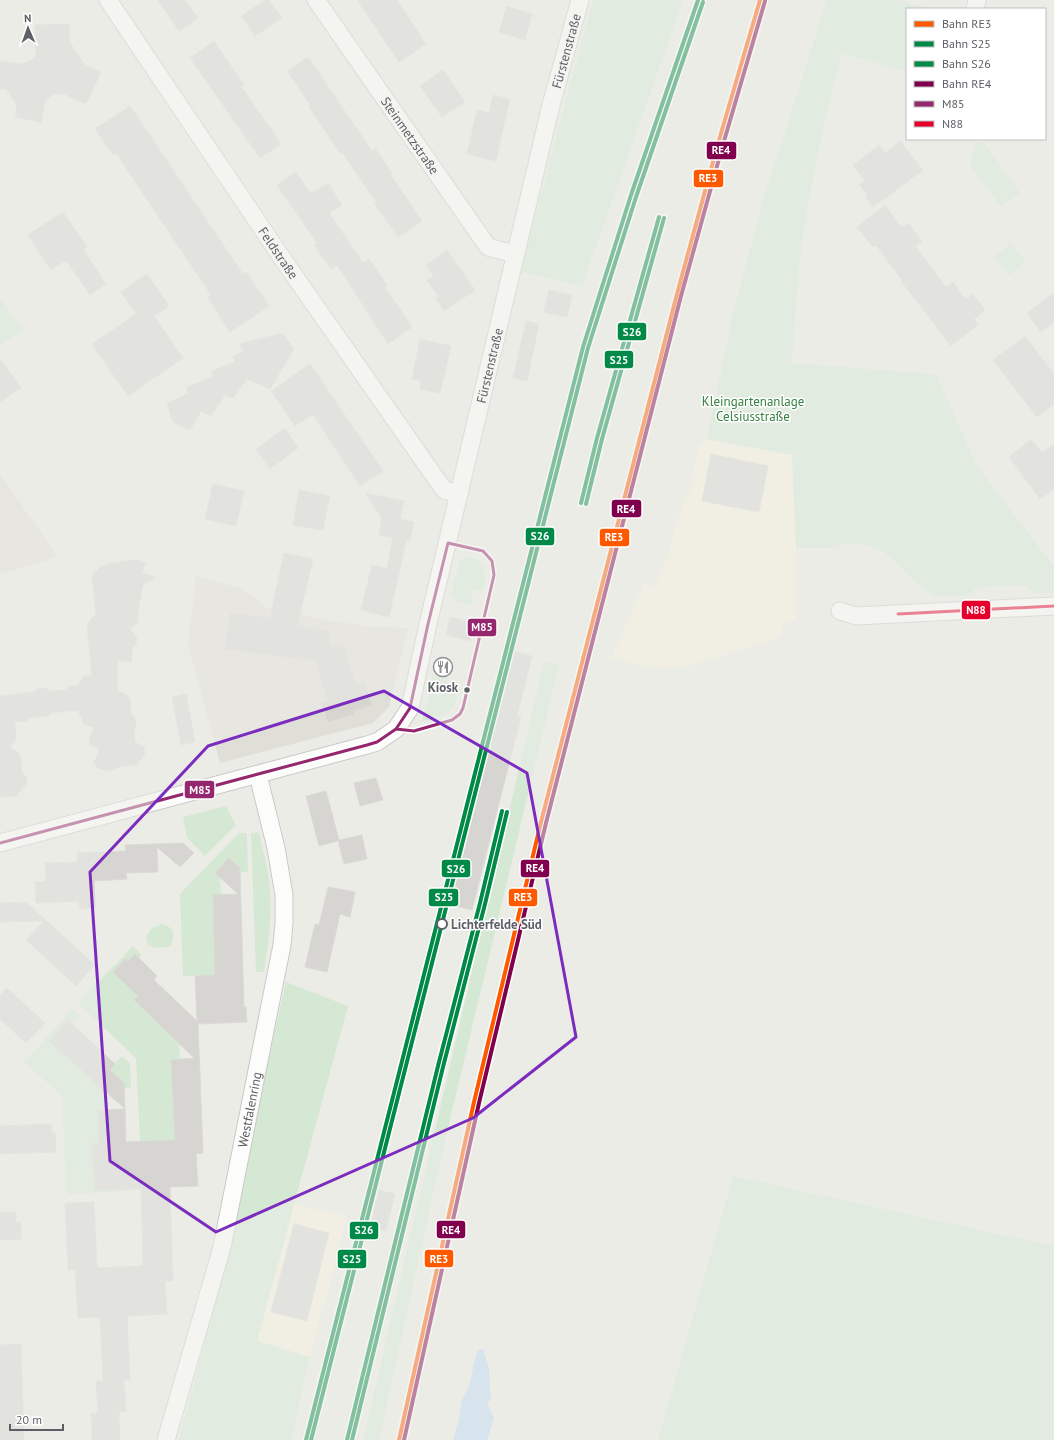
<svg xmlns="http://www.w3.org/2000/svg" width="1054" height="1440" viewBox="0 0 1054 1440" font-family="'PT Sans',sans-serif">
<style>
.commercial{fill:#f5f2e0}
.education{fill:#dfded7}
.green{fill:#d5e8d4}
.water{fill:#bcd9f6}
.building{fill:#d6d5d2;stroke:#dcdad6}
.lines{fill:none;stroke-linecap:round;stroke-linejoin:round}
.minor-casing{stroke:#c8c8c8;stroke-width:19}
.minor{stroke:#fcfcfb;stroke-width:17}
.bus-1-casing{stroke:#fff;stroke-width:6}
.bus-2-casing{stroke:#fff;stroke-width:6}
.bus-1{stroke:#95276e;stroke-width:3}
.bus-2{stroke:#e4002b;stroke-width:3}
.rail-1-casing{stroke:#fff;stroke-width:7}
.rail-2-casing{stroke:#fff;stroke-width:7}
.rail-3-casing{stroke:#fff;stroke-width:7}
.rail-4-casing{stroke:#fff;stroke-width:7}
.rail-1{stroke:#ff5900;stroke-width:4}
.rail-2{stroke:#018a47;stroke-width:4}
.rail-3{stroke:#018a47;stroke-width:4}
.rail-4{stroke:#80004d;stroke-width:4}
.marked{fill:none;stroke:#7b2cbf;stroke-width:3;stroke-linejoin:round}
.bus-dot{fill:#5c5f65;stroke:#fff;stroke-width:1.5}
.stop-dot{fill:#fff;stroke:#5c5f65;stroke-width:2}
.labels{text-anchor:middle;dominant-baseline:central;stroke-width:3;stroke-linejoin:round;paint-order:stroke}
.street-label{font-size:13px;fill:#5c5f65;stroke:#fff}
.park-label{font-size:13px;fill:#378140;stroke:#fff}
.poi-label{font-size:13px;font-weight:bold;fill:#5c5f65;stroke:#fff}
.stop-label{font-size:13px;font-weight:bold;fill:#5c5f65;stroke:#fff;text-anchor:start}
.line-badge{stroke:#fff;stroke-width:1.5}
.badge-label{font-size:11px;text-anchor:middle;font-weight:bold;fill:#fff}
</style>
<rect width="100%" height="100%" fill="#ecece7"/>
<g class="commercial">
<polygon points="707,439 792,455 796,548 796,618 781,624 781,637 685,667 650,667 611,658 644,584 654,587 667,559 684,499 690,491 699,445"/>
<polygon points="294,1205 347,1216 310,1357 257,1341"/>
</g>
<g class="education">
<polygon points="0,474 58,557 0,574"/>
<polygon points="196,576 240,588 253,596 267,608 320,619 365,626 408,628 389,707 373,723 220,763 188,644"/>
</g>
<g class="green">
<polygon points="593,0 682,0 672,32 582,286 520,272"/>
<path d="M827 0H899L930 9H907V71L841 54C828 108 815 163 806 218 798 265 795 315 792 363L936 374 976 464 1054 567V593L1035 594 1023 585 978 587 967 596 937 597 926 591 884 552 863 544H843L833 548H796L792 455 707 439 732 317 762 204Z"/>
<polygon points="984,142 1020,193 1001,207 970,165 976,143"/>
<polygon points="1011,243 1026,262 1009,275 994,257"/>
<polygon points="0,297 23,330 0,346"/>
<path d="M465 557C487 558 487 575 483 591L474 589 471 605 454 601 455 596 451 595 459 563 461 559Z"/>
<polygon points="544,661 559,665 446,1136 379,1440 363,1440"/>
<path d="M433 674 448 678 447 683 454 685 453 693 458 694C452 718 443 716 422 721L427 704Z"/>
<polygon points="226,806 236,825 205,856 187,838 183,817"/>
<path d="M259 832C262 848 267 864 269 880 273 911 269 941 264 972H256L251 833Z"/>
<polygon points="239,833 247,833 248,872 240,872 240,868 229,858 215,872 220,877 221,895 213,895 215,975 183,976 180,894"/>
<path d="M162 924C175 928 175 933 171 946 163 948 156 949 148 945L146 936 152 928Z"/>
<polygon points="133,946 142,955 139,958 134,954 128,961 126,958 113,972 138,996 134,1000 179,1042 180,1059 171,1060 175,1140 140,1141 136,1058 78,1003"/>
<polygon points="286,982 348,1006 257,1341 310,1357 291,1440 179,1440 208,1330"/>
<polygon points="72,1009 80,1016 72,1024 68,1021 49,1041 97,1084 122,1056 130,1063 131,1088 124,1088 124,1083 113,1073 100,1088 105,1092 106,1110 98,1110 99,1143 92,1143 95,1190 122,1189 131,1183 131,1190 130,1191 69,1194 66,1190 62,1099 63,1097 24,1062"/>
<polygon points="733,1176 1054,1246 1054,1440 658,1440"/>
</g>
<polygon class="water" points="483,1349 489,1368 490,1389 491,1398 487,1404 494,1417 488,1438 488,1440 453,1440 459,1419 461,1402 469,1387 477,1350"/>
<g class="building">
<polygon points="158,0 185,0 198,18 179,31"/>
<polygon points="265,0 269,0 282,18 255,36 241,16"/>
<polygon points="357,0 397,0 426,44 399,62"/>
<polygon points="507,6 532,14 525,40 499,32"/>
<polygon points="69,24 70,43 85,65 101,72 86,104 64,94 53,94 45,101 41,122 15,117 17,106 6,89 0,89 0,61 22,64 29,62 36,55 35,25"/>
<polygon points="214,41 244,85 241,86 281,144 260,158 190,58"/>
<polygon points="308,57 372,151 375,148 392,173 390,174 422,221 398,237 374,203 376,202 342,152 340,153 309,107 311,106 287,71"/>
<polygon points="443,70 465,102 442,117 420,86"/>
<polygon points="493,95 510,99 496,161 467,154 477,110 489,113"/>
<polygon points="130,106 243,274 246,272 269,306 230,332 208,298 211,295 116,153 113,155 95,129"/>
<polygon points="900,141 923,170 873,207 865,196 867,194 859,185 865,181 853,165 879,145 885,153"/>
<polygon points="296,172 311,194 328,183 342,205 329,213 363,263 369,259 387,285 385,287 412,327 388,344 337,265 331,269 314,245 317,243 277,185"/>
<polygon points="885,205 902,228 908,223 922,241 915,246 946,287 953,282 966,300 973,294 985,310 974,319 978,325 951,346 901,281 902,280 876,245 873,247 857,227"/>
<polygon points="63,212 87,247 83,249 106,284 90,295 66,260 51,270 28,235"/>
<polygon points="447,250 475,290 444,311 436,298 439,297 427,280 434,276 426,265"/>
<polygon points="147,274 169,306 154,316 183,358 128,396 92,344 136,314 121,292"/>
<polygon points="549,290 572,295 567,317 544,312"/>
<polygon points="1054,293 1054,322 1041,332 1027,313"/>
<polygon points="526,321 539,324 527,381 513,378"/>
<polygon points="282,333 294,349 270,389 247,379 233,398 225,395 211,416 201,411 190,430 173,422 167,404 188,393 187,387 213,377 212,371 235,362 233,356 244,352 239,344"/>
<polygon points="1025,336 1054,374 1054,404 1037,417 993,360"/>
<polygon points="420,339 451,346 440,393 420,389 421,381 412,379"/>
<polygon points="0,358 21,388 0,402"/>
<polygon points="310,364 383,471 360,486 313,414 295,426 271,391"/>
<polygon points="285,428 298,448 270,469 256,449"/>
<polygon points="1031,439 1042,453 1054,444 1054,489 1040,499 1009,457"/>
<polygon points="711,454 768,466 759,512 702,501"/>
<polygon points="213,484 244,491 236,526 205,519"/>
<polygon points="299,490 330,496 323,530 293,525"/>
<polygon points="365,493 404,501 400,519 414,522 410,541 407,540 405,546 389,617 361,610 372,565 387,568 393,538 379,535 382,516 380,515"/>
<polygon points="284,553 313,559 297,627 327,630 332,648 343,644 356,685 365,682 372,705 353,711 354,714 328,722 322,703 328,701 316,661 225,649 230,613 270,618"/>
<polygon points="138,560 146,563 142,573 156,577 143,585 138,611 138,622 130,629 137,637 136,645 133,647 131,662 117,660 118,692 122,692 130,698 131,714 135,718 136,727 134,729 135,742 144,747 145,754 136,765 121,766 109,771 97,768 94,762 100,749 91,745 89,740 94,727 84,724 78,710 51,713 48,716 29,718 27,721 15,722 16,739 10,747 20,754 22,773 26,776 27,783 16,796 0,797 0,696 34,692 37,689 46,688 49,691 66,690 69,686 78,685 84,676 92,676 87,625 96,613 92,576 100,567 107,565 107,564 125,561"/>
<polygon points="450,617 474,623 470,641 446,635"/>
<polygon points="514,652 532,656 517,716 521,717 472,910 448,904 496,711 499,711"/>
<polygon points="186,694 195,742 181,745 172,697"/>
<polygon points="376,778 383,800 360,806 354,783"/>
<polygon points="326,791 339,840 362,835 367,859 344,864 338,841 319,846 306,796"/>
<polygon points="183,843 194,853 180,867 157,847 158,872 126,873 127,879 94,881 95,908 79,909 79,901 36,903 35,882 46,881 45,863 77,862 77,853 126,851 125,845"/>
<polygon points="229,858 240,868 244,1007 246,1007 247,1022 198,1024 203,1153 196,1154 198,1186 170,1187 173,1281 165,1281 167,1314 127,1316 130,1380 124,1380 126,1412 119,1412 120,1440 92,1440 91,1413 98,1413 96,1381 103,1381 100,1317 78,1318 75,1269 68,1270 65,1203 94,1202 97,1268 143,1266 141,1189 95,1190 92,1143 99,1143 98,1110 125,1109 126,1142 175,1140 171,1060 194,1058 134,1000 138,996 113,972 126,958 128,961 135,954 157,976 154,980 197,1021 195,976 215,975 213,895 238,894 215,873"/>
<polygon points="328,887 355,892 350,917 340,914 327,972 305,967 315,924 319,925"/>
<polygon points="26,902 95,965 76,986 26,940 44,921 0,922 0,903"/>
<polygon points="7,988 45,1023 26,1043 0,1019 0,995"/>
<polygon points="68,1020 115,1064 110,1070 124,1083 125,1109 49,1041"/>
<polygon points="51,1124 52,1133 55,1133 56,1152 0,1154 0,1126"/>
<polygon points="379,1190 395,1194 386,1231 370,1228"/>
<polygon points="0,1212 16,1212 16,1223 21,1222 21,1239 0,1240"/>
<polygon points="294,1224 329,1233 307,1321 271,1312"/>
<polygon points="21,1344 24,1440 0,1440 0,1345"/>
</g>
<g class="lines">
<defs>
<g id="minor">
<path id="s1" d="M108 0 284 261 444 490 459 494"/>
<path id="s2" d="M316 0 488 247 515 254"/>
<polyline points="975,9 977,0"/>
<polyline points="840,611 856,616 1054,606"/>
<path id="s3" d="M0 843 367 745 377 742 396 729 410 708 428 624 551 105 580 0"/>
<path id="s4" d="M166 1440 222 1247 282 945 284 923V895L276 848 258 775"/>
</g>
</defs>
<use href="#minor" class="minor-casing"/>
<use href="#minor" class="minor"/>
<defs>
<g id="bus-1">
<polygon points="448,543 483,551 492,561 494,575 463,708 460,714 452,720 414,731 396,729 410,708 428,624"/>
<polyline points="0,843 367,745 377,742 396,729"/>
</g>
<polyline id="bus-2" points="898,614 1054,606"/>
</defs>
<use href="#bus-1" class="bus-1-casing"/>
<use href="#bus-2" class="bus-2-casing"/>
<use href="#bus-1" class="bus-1"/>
<use href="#bus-2" class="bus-2"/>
<defs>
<polyline id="rail-1" points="399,1440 474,1102 541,822 677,294 717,147 760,0"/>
<g id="rail-2">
<polyline points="581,503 597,438 659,217"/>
<polyline points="306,1440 583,347 631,195 698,0"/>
<polyline points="347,1440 438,1066 480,903 502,811"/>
</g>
<g id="rail-3">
<polyline points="586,504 602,439 664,218"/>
<polyline points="311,1440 588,348 636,197 703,2"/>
<polyline points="352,1440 443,1067 485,904 507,812"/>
</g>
<polyline id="rail-4" points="404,1440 479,1103 546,823 681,296 722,148 765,1"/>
</defs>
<use href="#rail-1" class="rail-1-casing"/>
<use href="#rail-2" class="rail-2-casing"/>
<use href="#rail-3" class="rail-3-casing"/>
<use href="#rail-4" class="rail-4-casing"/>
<use href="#rail-1" class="rail-1"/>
<use href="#rail-2" class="rail-2"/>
<use href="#rail-3" class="rail-3"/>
<use href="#rail-4" class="rail-4"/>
</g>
<path d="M0 0H1054V1440H0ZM384 691 527 773 576 1037 473 1118 216 1232 110 1161 90 872 208 746Z" fill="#ecece7" fill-opacity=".55" fill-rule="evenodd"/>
<path class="marked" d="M384 691 527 773 576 1037 473 1118 216 1232 110 1161 90 872 208 746Z"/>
<defs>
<symbol id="restaurant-ring" viewBox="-11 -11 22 22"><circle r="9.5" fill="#fff" stroke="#8e9092" stroke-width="1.5"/><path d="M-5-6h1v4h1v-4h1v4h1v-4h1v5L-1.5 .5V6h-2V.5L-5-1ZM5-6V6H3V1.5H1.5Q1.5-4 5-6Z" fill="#8e9092"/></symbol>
</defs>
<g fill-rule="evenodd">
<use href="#restaurant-ring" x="432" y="656" width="22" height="22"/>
</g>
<circle class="bus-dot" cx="467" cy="690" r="3.5"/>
<circle class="stop-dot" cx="442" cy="924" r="5"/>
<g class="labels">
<g class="street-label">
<text stroke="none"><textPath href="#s3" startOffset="1114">Fürstenstraße</textPath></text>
<text stroke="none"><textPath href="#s2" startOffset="165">Steinmetzstraße</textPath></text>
<text stroke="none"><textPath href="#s1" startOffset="305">Feldstraße</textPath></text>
<text stroke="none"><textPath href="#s3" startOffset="790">Fürstenstraße</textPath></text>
<text stroke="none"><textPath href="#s4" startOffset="341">Westfalenring</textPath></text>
</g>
<g class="park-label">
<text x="753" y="401">Kleingartenanlage<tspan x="753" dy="15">Celsiusstraße</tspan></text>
</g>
<g class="poi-label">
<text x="443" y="687">Kiosk</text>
</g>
<g class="stop-label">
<text x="451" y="924">Lichterfelde Süd</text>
</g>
</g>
<g class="line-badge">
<rect x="706" y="141" width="31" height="19" rx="4" fill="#80004d"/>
<rect x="693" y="169" width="31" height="19" rx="4" fill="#ff5900"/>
<rect x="617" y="322" width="30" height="19" rx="4" fill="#018a47"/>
<rect x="604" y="350" width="30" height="19" rx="4" fill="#018a47"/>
<rect x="611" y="499" width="31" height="19" rx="4" fill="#80004d"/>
<rect x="525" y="527" width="30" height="19" rx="4" fill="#018a47"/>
<rect x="599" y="528" width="31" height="19" rx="4" fill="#ff5900"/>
<rect x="961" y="600" width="30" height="20" rx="4" fill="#e4002b"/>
<rect x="467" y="618" width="30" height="19" rx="4" fill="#95276e"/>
<rect x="184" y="780" width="31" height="19" rx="4" fill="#95276e"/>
<rect x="520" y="859" width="30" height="19" rx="4" fill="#80004d"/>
<rect x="441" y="859" width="30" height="19" rx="4" fill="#018a47"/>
<rect x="508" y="888" width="30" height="19" rx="4" fill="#ff5900"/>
<rect x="428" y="888" width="31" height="19" rx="4" fill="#018a47"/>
<rect x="436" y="1220" width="30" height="19" rx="4" fill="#80004d"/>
<rect x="349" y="1221" width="30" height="19" rx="4" fill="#018a47"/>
<rect x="424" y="1249" width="30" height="19" rx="4" fill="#ff5900"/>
<rect x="337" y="1249" width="30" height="20" rx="4" fill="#018a47"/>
</g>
<g class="badge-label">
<text x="721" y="154">RE4</text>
<text x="708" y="182">RE3</text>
<text x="632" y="336">S26</text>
<text x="619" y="364">S25</text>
<text x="626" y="513">RE4</text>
<text x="540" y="540">S26</text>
<text x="614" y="541">RE3</text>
<text x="976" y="614">N88</text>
<text x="482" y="631">M85</text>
<text x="200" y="794">M85</text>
<text x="535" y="872">RE4</text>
<text x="456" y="873">S26</text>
<text x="523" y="901">RE3</text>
<text x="444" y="901">S25</text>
<text x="451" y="1234">RE4</text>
<text x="364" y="1234">S26</text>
<text x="439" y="1263">RE3</text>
<text x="352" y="1263">S25</text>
</g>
<rect x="906" y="8" width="140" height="132" fill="#ffffff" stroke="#bebfc1"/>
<rect x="914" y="21" width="20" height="6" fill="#ff5900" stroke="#bebfc1"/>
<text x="942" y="28" font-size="12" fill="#5c5f65">Bahn RE3</text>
<rect x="914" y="41" width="20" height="6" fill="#018a47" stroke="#bebfc1"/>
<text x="942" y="48" font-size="12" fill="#5c5f65">Bahn S25</text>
<rect x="914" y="61" width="20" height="6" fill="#018a47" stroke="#bebfc1"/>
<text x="942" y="68" font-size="12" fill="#5c5f65">Bahn S26</text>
<rect x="914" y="81" width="20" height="6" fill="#80004d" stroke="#bebfc1"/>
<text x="942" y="88" font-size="12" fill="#5c5f65">Bahn RE4</text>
<rect x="914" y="101" width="20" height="6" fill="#95276e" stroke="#bebfc1"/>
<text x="942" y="108" font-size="12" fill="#5c5f65">M85</text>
<rect x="914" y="121" width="20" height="6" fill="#e4002b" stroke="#bebfc1"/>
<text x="942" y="128" font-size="12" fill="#5c5f65">N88</text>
<g transform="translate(28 28) rotate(358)" stroke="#ffffff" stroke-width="3" paint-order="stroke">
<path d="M0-3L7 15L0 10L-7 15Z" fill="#5c5f65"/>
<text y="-6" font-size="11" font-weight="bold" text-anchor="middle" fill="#5c5f65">N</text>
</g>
<path d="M10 1424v6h53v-6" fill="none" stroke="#5c5f65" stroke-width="2"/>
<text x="16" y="1424" font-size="12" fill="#5c5f65" stroke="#ffffff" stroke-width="3" paint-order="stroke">20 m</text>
</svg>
